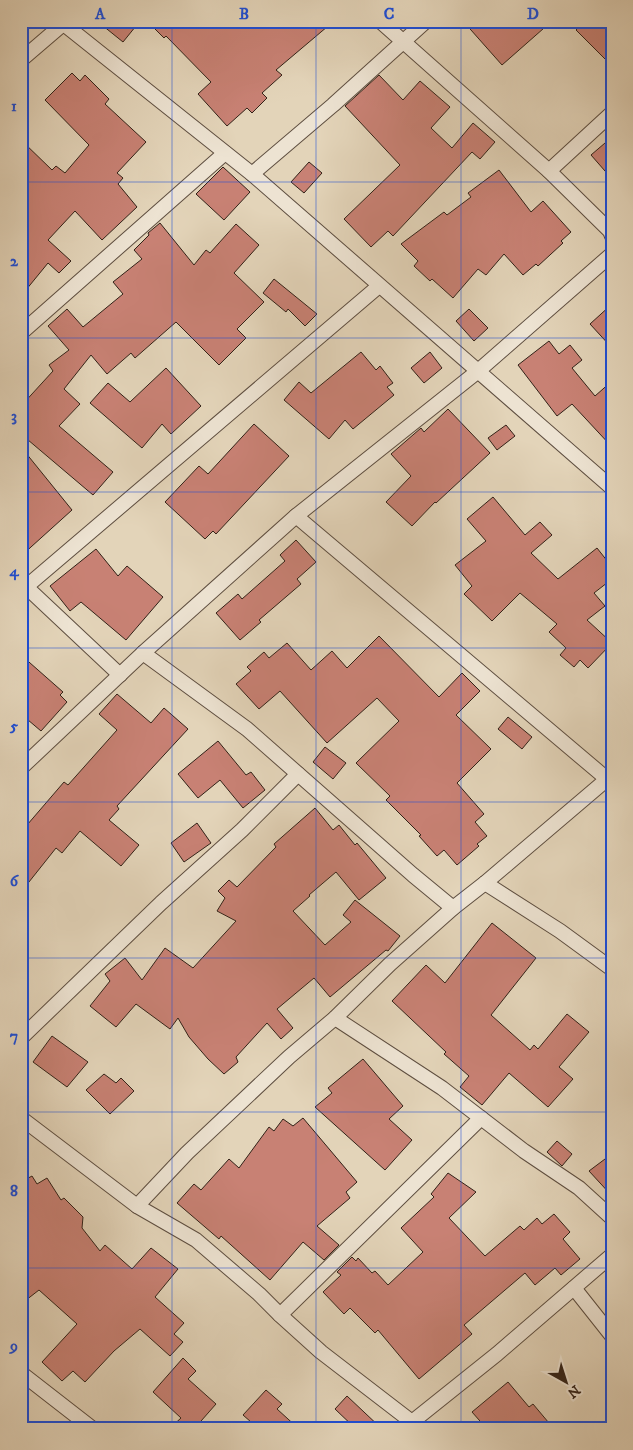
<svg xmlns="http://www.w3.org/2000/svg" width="633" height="1450" viewBox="0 0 633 1450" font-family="'IM FELL DW Pica',serif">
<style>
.building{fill:#c88174;stroke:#322218}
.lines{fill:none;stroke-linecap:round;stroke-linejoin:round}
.street-casing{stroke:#5e4e40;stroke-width:16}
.street{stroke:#ede3d2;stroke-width:14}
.grid{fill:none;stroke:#1d4ed8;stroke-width:1;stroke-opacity:0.55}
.neatline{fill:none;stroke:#1d4ed8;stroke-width:2}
.grid-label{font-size:16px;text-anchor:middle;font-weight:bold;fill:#1d4ed8}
</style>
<rect width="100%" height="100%" fill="#e3d4b9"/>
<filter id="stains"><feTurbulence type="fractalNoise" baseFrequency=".004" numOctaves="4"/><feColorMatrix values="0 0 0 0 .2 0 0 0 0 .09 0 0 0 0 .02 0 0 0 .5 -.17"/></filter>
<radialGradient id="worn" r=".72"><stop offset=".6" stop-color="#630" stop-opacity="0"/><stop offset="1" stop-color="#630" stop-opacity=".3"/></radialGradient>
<g class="building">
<polygon points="97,21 140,21 123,42"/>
<polygon points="147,21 334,21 276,70 282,75 262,93 267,98 252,113 247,108 227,126 198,94 211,82 166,36 164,38"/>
<polygon points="463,21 552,21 502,65"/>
<polygon points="585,21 598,21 612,34 612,66 576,30"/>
<polygon points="72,73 80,81 85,75 109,99 105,104 146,142 117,173 123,178 118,184 137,207 102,240 75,211 48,240 71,261 59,273 48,263 21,296 21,140 52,170 56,166 65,173 89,145 45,100"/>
<polygon points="379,75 403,100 420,81 450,107 431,128 452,148 473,123 495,142 480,159 472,152 393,236 388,231 371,247 344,219 400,165 345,106"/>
<polygon points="612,137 612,179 591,155"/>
<polygon points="309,162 322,173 304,193 291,182"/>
<polygon points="223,167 250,192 224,220 196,194"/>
<polygon points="499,170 531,212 543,201 571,232 561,241 563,243 538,266 536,264 523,275 504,254 486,275 478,269 453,298 432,279 430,281 414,266 418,261 401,244 444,212 447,215 471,197 468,193"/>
<polygon points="160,223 194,265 206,250 210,253 236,224 259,245 234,273 264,302 237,329 246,338 219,365 176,322 135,358 131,353 107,374 91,355 64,389 80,404 59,426 113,472 93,495 21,434 21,406 53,371 49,365 69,350 48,326 67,309 83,327 123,294 113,282 142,259 134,250 149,235 148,233"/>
<polygon points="274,279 317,314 305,326 288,309 286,312 263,293"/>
<polygon points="612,304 612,348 590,324"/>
<polygon points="469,309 488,328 474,341 456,321"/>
<polygon points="549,341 559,354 570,345 582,360 572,368 595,396 612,381 612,447 572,404 557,416 518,365"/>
<polygon points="361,352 376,370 380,366 393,383 387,387 394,395 353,429 345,420 329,439 284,400 299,382 311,393"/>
<polygon points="430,352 442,368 424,383 411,368"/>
<polygon points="166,368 201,406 171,434 162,424 142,448 90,403 108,383 130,402"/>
<polygon points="448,409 490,453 436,503 435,502 412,526 386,502 411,476 391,454 421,428 424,432"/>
<polygon points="254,424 289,456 216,534 213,531 205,539 165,502 199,466 208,474"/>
<polygon points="506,425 515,436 497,450 488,438"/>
<polygon points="21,447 72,510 21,556 21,538 27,532 22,526 29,519 24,514 28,510 21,503"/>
<polygon points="493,497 525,535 540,522 552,535 531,553 558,579 597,548 612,567 612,579 594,593 605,606 587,620 612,643 588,668 580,660 574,667 560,655 566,648 549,632 557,624 520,593 492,621 464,594 472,586 455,565 486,541 467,519"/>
<polygon points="296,540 316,562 297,579 301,584 259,620 261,622 240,640 216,613 238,594 242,599 285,561 280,555"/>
<polygon points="96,549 118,576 127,566 163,597 126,640 81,602 70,611 50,586"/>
<polygon points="379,636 439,697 462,673 480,691 456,715 491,749 457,783 484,814 475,822 487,836 477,844 479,846 457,865 444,850 437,856 419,836 421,835 386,800 390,796 356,763 399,721 377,698 327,743 280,691 259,709 236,684 251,671 247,667 264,652 269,658 287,643 311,670 332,651 347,668"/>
<polygon points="21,655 63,692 60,695 67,702 41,731 21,714"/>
<polygon points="117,694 151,723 164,708 188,729 117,806 119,809 109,820 139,845 121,866 80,831 62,853 56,848 21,892 21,832 64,782 68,785 117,730 99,714"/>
<polygon points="508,717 532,737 522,749 498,729"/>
<polygon points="218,741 246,775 251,772 265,790 243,808 220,780 198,798 178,774"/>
<polygon points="325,747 346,763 333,779 313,762"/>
<polygon points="315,808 333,830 339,825 355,845 357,843 386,878 359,900 336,872 309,895 310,896 293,911 325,945 351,922 343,915 355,900 400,936 388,951 386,950 330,997 314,978 277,1009 293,1028 281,1039 267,1023 236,1057 238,1062 224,1074 208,1059 189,1037 178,1018 170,1029 136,1004 116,1027 90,1006 110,981 105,974 125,958 142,980 165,948 193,968 236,921 217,911 225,898 218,891 229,880 237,887 276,847 274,844"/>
<polygon points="197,823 211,843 184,862 171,843"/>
<polygon points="492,923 536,958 491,1015 530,1050 534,1045 538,1049 567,1014 589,1032 559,1067 573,1079 548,1107 509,1073 482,1105 460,1087 469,1076 444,1054 446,1052 392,1001 426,965 445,983"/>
<polygon points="52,1036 88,1062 67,1087 33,1062"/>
<polygon points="363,1059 403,1106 389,1119 412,1140 385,1170 315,1107 332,1093 328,1088"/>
<polygon points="104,1074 116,1083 121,1078 134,1091 110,1114 86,1090"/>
<polygon points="303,1118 357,1182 346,1192 350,1198 317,1226 339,1245 324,1260 303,1242 270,1280 221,1236 219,1239 177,1203 194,1184 201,1190 229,1159 239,1168 269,1127 274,1131 283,1119 293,1126"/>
<polygon points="557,1141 572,1154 562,1166 547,1152"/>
<polygon points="605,1159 612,1165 612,1196 589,1171"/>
<polygon points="448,1173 476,1192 449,1218 485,1256 520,1226 524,1230 537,1218 542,1224 554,1214 570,1232 563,1239 580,1259 561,1275 555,1268 535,1285 525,1273 464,1325 472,1334 419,1379 378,1330 375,1333 350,1308 344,1314 323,1292 341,1275 337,1272 352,1257 356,1261 358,1258 372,1273 375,1271 388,1285 423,1252 401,1228 434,1197 431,1194"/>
<polygon points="32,1176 37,1184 47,1178 61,1200 64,1198 83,1217 82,1228 100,1251 105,1245 132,1269 151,1248 178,1269 155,1297 184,1323 174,1334 183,1342 170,1356 140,1329 114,1351 85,1382 73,1371 62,1381 42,1362 77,1324 39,1290 21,1304 21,1182"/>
<polygon points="183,1358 196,1371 188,1379 216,1404 194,1429 169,1429 181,1418 153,1392"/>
<polygon points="508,1382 529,1407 533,1404 554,1429 487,1429 472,1412"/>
<polygon points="266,1390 282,1404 277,1409 299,1429 259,1429 243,1415"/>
<polygon points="347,1396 382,1429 356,1429 335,1409"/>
</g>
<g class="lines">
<defs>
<g id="street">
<polyline points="60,21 252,174 612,488"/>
<polyline points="380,21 549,171 610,231 612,236"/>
<polyline points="21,60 63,24"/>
<polyline points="549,171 612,113"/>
<polyline points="252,174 333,105 426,21"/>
<polyline points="21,333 225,153"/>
<polyline points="296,516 607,779"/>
<polyline points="21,582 120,675"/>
<polyline points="27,586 379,286"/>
<polyline points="143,653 247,729 413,875 453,908"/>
<polyline points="21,768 143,653 296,516 477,372 612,254"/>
<polyline points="485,883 560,931 612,969"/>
<polyline points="335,1018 442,1088 524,1151 579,1188 612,1218"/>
<polyline points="21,1038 161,903 242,830 298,774"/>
<polyline points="21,1118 137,1206 196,1240 259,1294 280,1315 321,1352 412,1422 497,1354 612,1255"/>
<polyline points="137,1206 187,1153 289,1057 335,1018 390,964 453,908 485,883 612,775"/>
<polyline points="574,1288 612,1336"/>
<polyline points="280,1315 481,1118"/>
<polyline points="21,1373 93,1429"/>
</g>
</defs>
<use href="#street" class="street-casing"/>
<use href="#street" class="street"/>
</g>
<path class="grid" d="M172 21V1429M316 21V1429M461 21V1429M21 182H612M21 338H612M21 492H612M21 648H612M21 802H612M21 958H612M21 1112H612M21 1268H612"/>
<rect width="633" height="1450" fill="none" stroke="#e3d4b9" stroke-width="55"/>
<g transform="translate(566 1382) rotate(141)" stroke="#ede3d2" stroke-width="4" paint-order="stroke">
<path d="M0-4L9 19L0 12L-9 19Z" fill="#322218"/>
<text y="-8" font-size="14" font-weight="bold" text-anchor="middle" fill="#322218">N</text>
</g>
<rect x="28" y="28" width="578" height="1394" class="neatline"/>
<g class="grid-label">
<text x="100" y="19">A</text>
<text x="244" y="19">B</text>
<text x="389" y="19">C</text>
<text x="533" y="19">D</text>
<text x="14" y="111">1</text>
<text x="14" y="266">2</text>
<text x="14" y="421">3</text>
<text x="14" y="576">4</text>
<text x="14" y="731">5</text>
<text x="14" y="886">6</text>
<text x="14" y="1041">7</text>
<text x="14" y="1196">8</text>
<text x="14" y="1351">9</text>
</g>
<rect width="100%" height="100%" filter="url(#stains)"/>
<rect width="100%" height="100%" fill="url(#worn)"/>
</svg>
